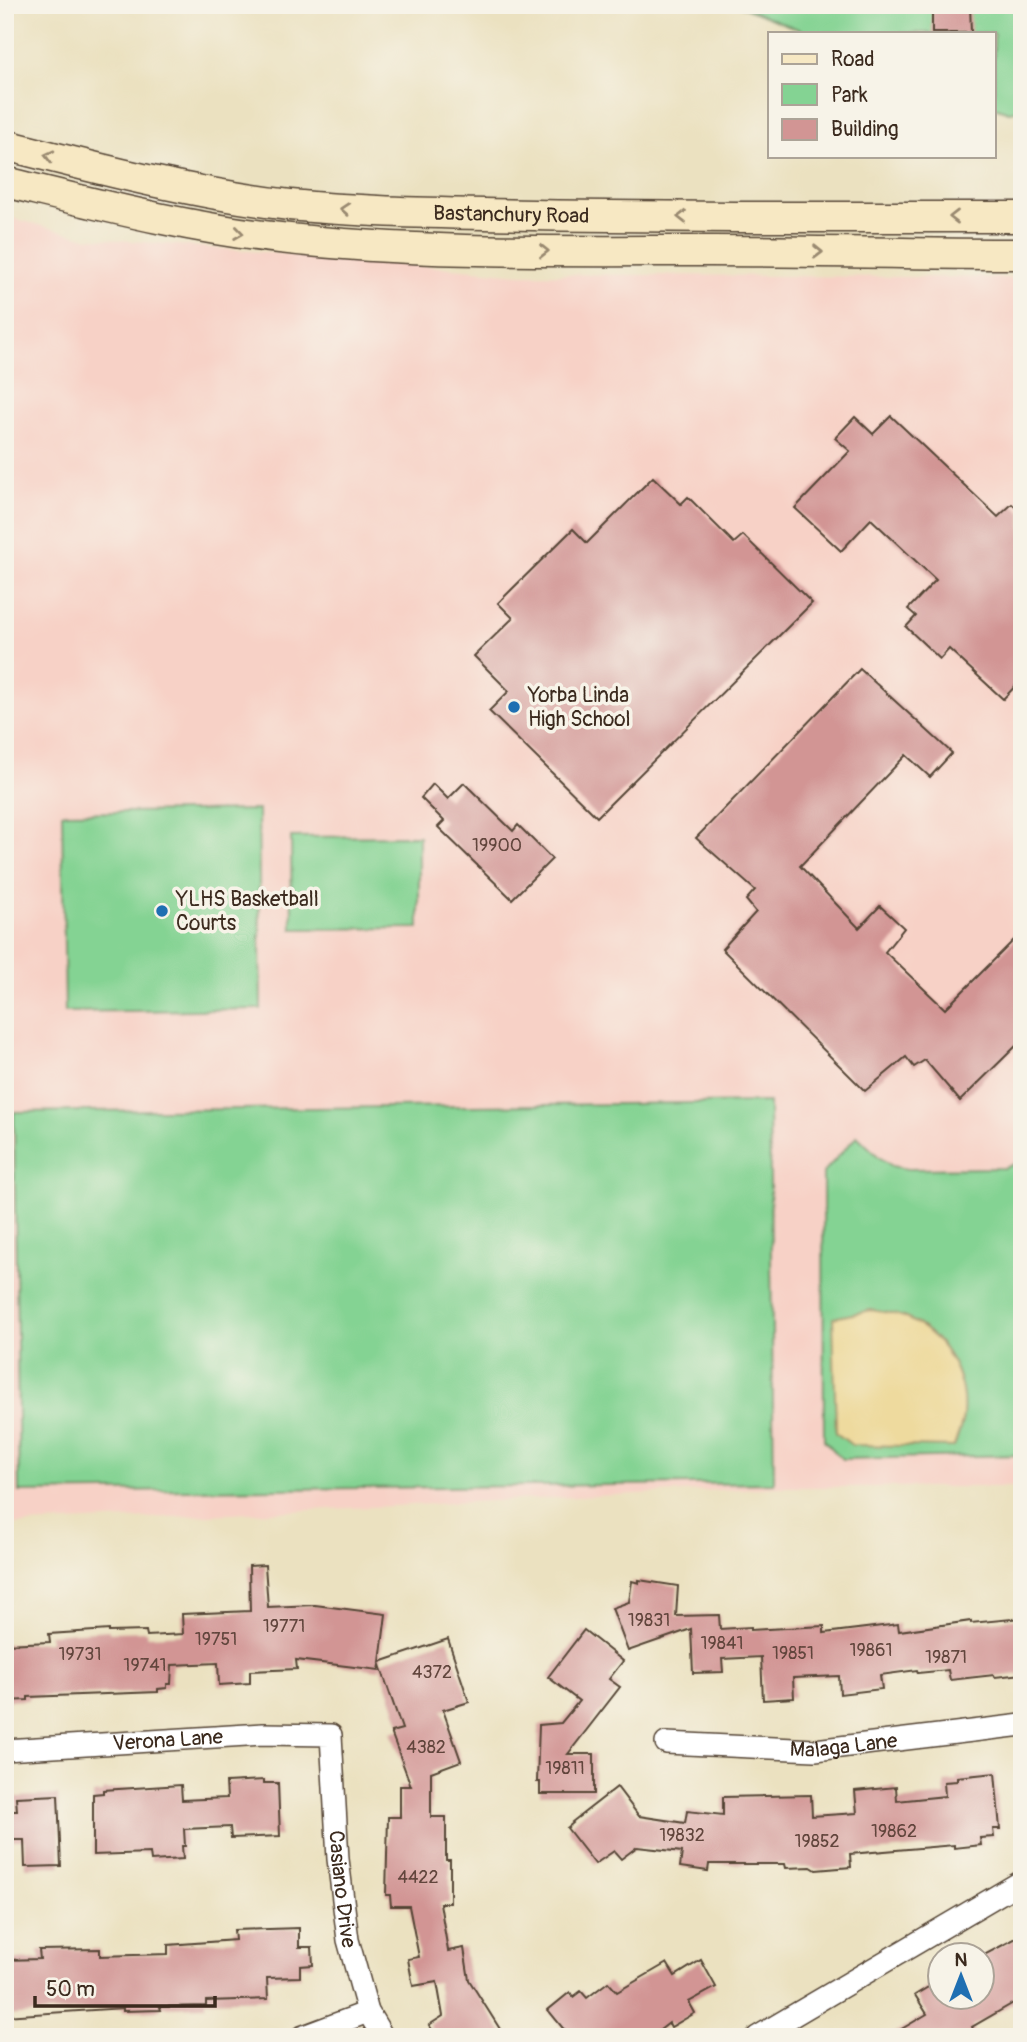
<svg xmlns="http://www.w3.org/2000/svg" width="1027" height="2042" viewBox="0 0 1027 2042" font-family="Pangolin,sans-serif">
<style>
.built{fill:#f7d1c6}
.green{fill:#84d393;stroke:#607e58;stroke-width:2}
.sand{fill:#eeda9e;stroke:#94825e;stroke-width:2}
.building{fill:#d29594}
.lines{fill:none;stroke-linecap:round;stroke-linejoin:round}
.street-casing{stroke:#554536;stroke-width:24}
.secondary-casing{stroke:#554536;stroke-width:33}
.street{stroke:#fff;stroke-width:21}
.secondary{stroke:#f7e8c3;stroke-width:30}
.oneway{stroke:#998970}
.poi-dot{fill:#1f6fb2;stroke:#f7f3e8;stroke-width:2.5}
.labels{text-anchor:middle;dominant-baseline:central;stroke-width:7;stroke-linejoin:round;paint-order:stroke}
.number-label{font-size:18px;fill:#61453c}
.street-label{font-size:21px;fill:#3b2a1e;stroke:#f7f3e8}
.poi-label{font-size:21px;fill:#3b2a1e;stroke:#f7f3e8;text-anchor:start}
</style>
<rect width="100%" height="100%" fill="#f7f3e8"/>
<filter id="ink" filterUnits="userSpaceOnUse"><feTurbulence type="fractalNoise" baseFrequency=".0143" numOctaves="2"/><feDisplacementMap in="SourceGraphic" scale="14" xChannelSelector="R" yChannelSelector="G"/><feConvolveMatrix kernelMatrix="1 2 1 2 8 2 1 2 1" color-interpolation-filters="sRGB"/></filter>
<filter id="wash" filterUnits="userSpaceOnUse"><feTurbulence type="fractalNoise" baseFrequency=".00686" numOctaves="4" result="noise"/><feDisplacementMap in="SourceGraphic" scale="28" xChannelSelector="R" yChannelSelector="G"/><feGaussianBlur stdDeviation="1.57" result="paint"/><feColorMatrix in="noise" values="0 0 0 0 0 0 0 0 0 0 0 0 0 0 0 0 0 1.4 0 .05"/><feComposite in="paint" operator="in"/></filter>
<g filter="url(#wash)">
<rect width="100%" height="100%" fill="#ebe1c0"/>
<polygon class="built" points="5,216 83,237 521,274 1022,278 1022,1161 1004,1168 908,1169 892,1166 879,1157 857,1136 823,1173 1022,1283 1022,1487 781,1487 5,1525"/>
<g class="green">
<polygon points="737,5 1022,5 1022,110 1009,112 994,107 994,33 808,33"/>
<polygon points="258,810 261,1009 65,1012 62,813"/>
<polygon points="419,836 419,928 292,929 291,837"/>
<polygon points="769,1102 774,1483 19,1492 14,1112"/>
<polygon points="857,1136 879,1157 892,1166 908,1169 1004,1168 1022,1161 1022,1455 842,1459 824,1440 823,1173"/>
</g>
<path class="sand" d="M871 1310C882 1312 894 1313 903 1317 942 1332 967 1374 963 1416 962 1426 957 1437 954 1447L852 1445 836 1433 833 1318Z"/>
<g id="blocks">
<g class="building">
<polygon points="932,5 970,5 971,33 932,33"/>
<polygon points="891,416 998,517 1012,504 1022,513 1022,679 1003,699 949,649 940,659 906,627 916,616 908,609 936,580 871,519 841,551 795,508 850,451 835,438 855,417 873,434"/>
<polygon points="653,477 681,504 688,497 734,543 743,535 812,603 597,817 489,711 509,691 474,656 513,618 498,603 573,529 587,543"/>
<polygon points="860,669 952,753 930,777 906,755 800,866 859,928 880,906 904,928 885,952 945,1009 1022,932 1022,1040 960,1101 925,1060 914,1067 906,1057 865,1091 722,949 756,912 746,900 755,890 696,838"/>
<polygon points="464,783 513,831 518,825 552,859 512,899 438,827 444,821 421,798 433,784 448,799"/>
<polygon points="265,1565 268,1607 315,1605 386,1614 380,1662 448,1639 469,1702 443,1710 461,1761 431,1772 431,1817 446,1817 446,1860 450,1860 450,1903 440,1903 448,1951 464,1948 469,1980 505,2037 437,2037 429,2025 443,2016 437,1982 413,1986 408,1959 419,1957 409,1906 391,1906 390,1895 386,1895 388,1817 400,1817 400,1786 411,1786 391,1732 402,1729 380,1665 379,1670 296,1660 297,1669 250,1671 250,1683 219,1685 218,1663 172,1665 171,1684 167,1684 167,1688 158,1689 158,1692 28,1697 28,1700 5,1701 5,1644 50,1642 49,1634 109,1630 109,1632 146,1631 147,1636 183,1634 182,1614 250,1611 249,1566"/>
<polygon points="639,1580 678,1586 676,1616 719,1615 720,1629 751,1627 751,1630 824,1626 824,1633 898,1624 899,1631 971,1621 971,1623 1022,1618 1022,1674 995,1677 994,1675 950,1680 948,1670 918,1673 917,1670 880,1675 882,1689 840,1694 839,1676 793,1678 794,1698 763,1700 761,1657 722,1659 723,1672 693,1673 691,1629 628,1651 612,1608 629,1602 632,1581 639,1583"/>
<polygon points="584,1630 623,1661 609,1679 620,1687 568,1754 594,1754 594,1794 540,1794 540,1782 537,1782 539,1725 561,1723 579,1701 548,1677"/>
<polygon points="995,1773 1000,1829 993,1829 994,1837 980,1838 981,1845 954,1848 954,1845 850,1854 851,1867 816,1870 811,1867 786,1868 785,1864 709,1864 708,1871 680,1867 682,1852 637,1847 621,1859 614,1851 595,1864 567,1828 573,1823 572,1822 617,1787 639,1816 685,1823 687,1811 723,1815 723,1797 811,1795 812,1816 857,1813 855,1791 896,1787 897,1801 945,1796 944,1782 957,1781 957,1777"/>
<polygon points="264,1780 264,1783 278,1783 280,1836 231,1838 230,1827 184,1829 185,1846 182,1846 183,1859 151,1861 150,1853 93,1855 93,1794 103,1793 103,1790 181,1785 182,1800 227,1798 226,1782"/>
<polygon points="58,1795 61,1866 25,1867 24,1840 5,1840 5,1811 17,1811 16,1797"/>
<polygon points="299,1928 299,1947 312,1947 313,1965 300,1966 300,1977 267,1978 268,1999 206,2001 206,2006 160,2007 161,2010 123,2011 123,2008 5,2016 5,1960 40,1959 39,1950 100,1949 100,1956 168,1954 168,1945 235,1940 234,1930"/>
<polygon points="1022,1935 1022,1998 972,2027 977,2037 888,2037 927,2014 915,1995 940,1980 940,1997 982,1997 982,1956"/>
<polygon points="701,1960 716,1987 689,2002 695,2013 671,2027 669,2023 651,2037 570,2037 548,2010 570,1992 573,1997 581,1991 587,1998 608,1982 617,1992 667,1963 675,1976"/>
</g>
</g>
</g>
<g filter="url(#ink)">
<use href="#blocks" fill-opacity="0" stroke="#554536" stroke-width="2"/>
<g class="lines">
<defs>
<g id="street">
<path id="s1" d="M666 1743 815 1750 1022 1725"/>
<path id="s2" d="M5 1750 263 1734 331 1735 338 1859 348 1940 368 2012 383 2037"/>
<polyline points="301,2037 368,2012"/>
<polyline points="757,2037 1022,1881"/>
</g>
<g id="secondary">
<path id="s3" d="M5 145C99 169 194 194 290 205 371 213 453 213 534 215 697 218 859 217 1022 217"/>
<path d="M5 182C96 204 187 228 280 238 423 254 566 251 709 251 813 251 918 254 1022 254"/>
</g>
</defs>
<use href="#street" class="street-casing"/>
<use href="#secondary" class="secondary-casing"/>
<use href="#street" class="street"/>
<use href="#secondary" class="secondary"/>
</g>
<defs><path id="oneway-chevron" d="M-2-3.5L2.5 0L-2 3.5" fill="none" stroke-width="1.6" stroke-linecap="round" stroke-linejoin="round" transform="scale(1.75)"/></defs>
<g class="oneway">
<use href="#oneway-chevron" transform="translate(49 156) rotate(-166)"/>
<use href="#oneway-chevron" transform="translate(345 209) rotate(-176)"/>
<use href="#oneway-chevron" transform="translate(682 217) rotate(180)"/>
<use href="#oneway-chevron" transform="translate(954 217) rotate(-180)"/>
<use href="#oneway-chevron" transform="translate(239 233) rotate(8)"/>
<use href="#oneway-chevron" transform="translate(544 251)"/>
<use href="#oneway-chevron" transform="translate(818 252) rotate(1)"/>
</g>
</g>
<g class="poi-dot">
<circle cx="514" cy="707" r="7"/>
<circle cx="162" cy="911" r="7"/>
</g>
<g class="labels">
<g class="number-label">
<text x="497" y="845">19900</text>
<text x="649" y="1620">19831</text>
<text x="284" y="1626">19771</text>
<text x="216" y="1639">19751</text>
<text x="722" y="1643">19841</text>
<text x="871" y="1650">19861</text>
<text x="793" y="1653">19851</text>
<text x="80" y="1654">19731</text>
<text x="946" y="1657">19871</text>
<text x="145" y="1665">19741</text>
<text x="432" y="1672">4372</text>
<text x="426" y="1747">4382</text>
<text x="565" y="1768">19811</text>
<text x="894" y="1831">19862</text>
<text x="682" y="1835">19832</text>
<text x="817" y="1841">19852</text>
<text x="418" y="1877">4422</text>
</g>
<g class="street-label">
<text stroke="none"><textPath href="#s3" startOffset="513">Bastanchury Road</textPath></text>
<text stroke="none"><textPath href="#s2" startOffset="163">Verona Lane</textPath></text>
<text stroke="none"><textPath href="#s1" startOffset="178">Malaga Lane</textPath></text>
<text stroke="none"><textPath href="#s2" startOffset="481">Casiano Drive</textPath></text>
</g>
<g class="poi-label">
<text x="528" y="695">Yorba Linda<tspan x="528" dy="24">High School</tspan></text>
<text x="176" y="899">YLHS Basketball<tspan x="176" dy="24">Courts</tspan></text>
</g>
</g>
<rect width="1027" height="2042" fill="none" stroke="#f7f3e8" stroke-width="28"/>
<rect x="768" y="32" width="228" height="126" fill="#f7f3e8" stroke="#aca397" stroke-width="2"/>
<rect x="782" y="54" width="35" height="10" fill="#f7e8c3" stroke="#aca397" stroke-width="2"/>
<text x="831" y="66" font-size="21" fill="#3b2a1e">Road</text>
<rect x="782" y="84" width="35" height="21" fill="#84d393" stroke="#aca397" stroke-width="2"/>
<text x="831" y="102" font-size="21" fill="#3b2a1e">Park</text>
<rect x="782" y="119" width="35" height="21" fill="#d29594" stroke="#aca397" stroke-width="2"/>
<text x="831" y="136" font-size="21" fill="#3b2a1e">Building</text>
<g transform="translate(961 1976)"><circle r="33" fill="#f7f3e8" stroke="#aca397" stroke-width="2"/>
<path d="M0-5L12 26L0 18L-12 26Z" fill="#1f6fb2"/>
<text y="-10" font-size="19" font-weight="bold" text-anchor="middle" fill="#3b2a1e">N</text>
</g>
<path d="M35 1996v10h180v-10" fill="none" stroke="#3b2a1e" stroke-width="3.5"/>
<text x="46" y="1996" font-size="21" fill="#3b2a1e" stroke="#f7f3e8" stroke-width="5" paint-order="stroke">50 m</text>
</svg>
